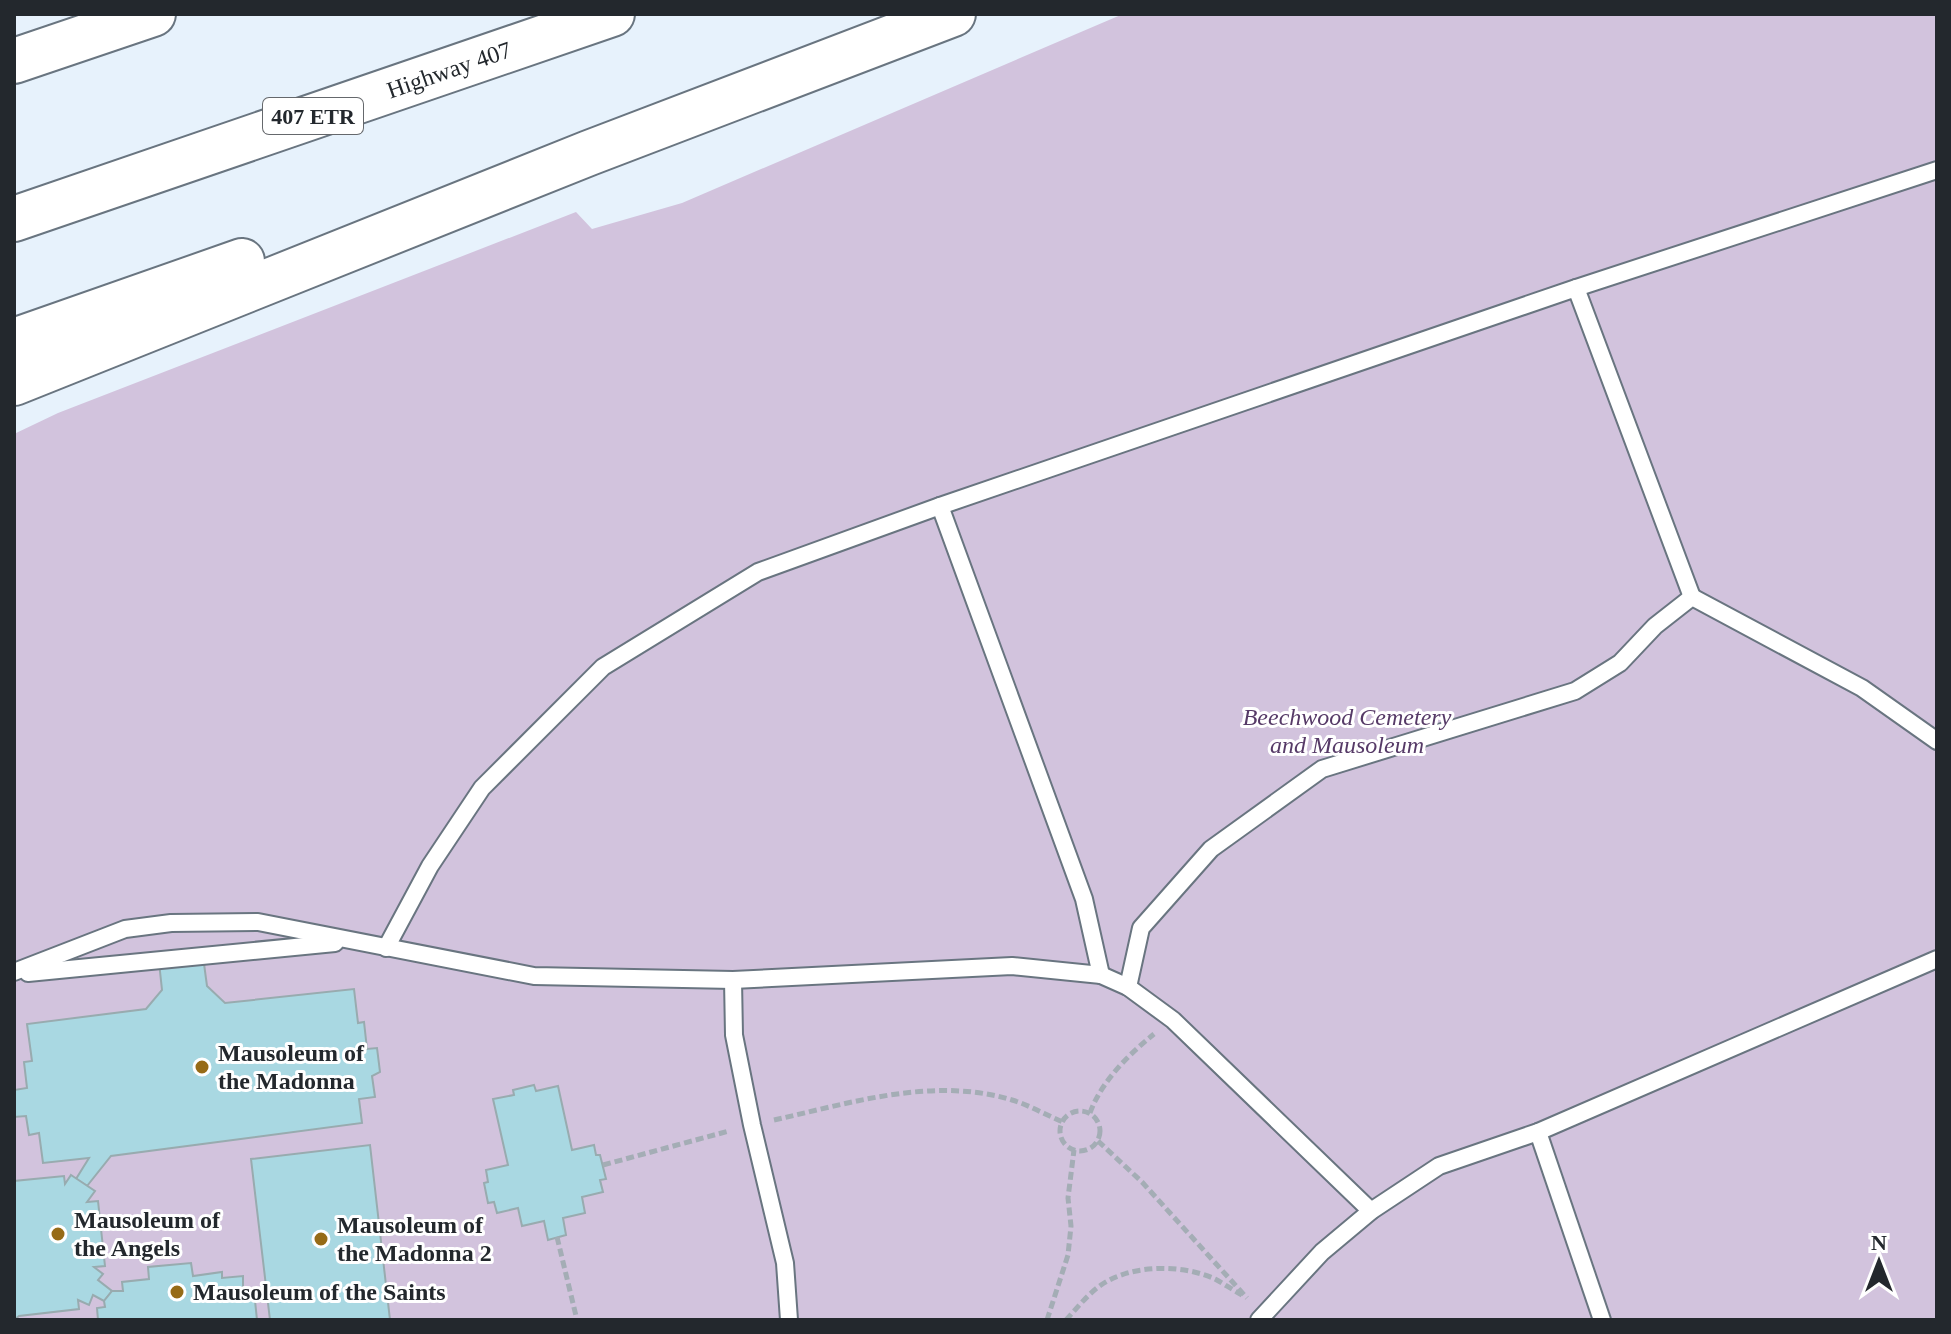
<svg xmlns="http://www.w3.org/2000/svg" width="1951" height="1334" viewBox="0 0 1951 1334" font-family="'Times New Roman',serif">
  <rect width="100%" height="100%" fill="#e7f2fc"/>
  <polygon fill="#d2c3dd" points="1123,14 1937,14 1937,1320 14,1320 14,434 58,413 576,212 592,229 682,203"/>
  <g fill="#a9d8e2" stroke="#98abaf" stroke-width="2">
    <polygon points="202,949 207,986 225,1003 354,989 358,1023 364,1022 367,1049 377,1048 380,1072 372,1076 375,1097 359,1099 362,1123 111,1156 87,1186 76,1179 89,1158 43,1163 39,1133 29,1135 26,1116 14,1117 14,1090 27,1088 24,1062 32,1061 27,1024 146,1009 162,990 158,953"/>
    <polygon points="534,1085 536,1091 558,1086 572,1150 594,1145 596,1155 600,1155 606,1179 600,1180 603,1192 582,1197 585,1213 563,1218 566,1235 548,1240 544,1221 522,1226 518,1208 497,1213 494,1202 488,1203 484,1183 488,1182 486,1170 508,1165 493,1099 514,1095 513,1090"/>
    <polygon points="370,1145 390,1320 270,1320 251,1159"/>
    <polygon points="71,1175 95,1191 87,1202 98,1201 105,1266 94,1267 103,1274 98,1280 112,1291 104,1301 93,1295 89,1305 78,1300 79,1309 19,1316 14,1320 14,1181 64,1176 65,1184"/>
    <polygon points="191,1263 193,1276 222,1272 222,1278 243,1276 243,1293 254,1291 257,1320 98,1320 97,1308 105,1307 104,1301 112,1291 123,1291 122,1282 149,1279 148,1267"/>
  </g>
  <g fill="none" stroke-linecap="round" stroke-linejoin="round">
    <g stroke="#697580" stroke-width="20">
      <g id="lane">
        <polyline points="1576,288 1937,170"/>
        <polyline points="940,506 1084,899 1101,975"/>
        <polyline points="386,948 430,866 482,788 603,667 758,572 940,506 1576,288 1692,597"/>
        <polyline points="14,972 125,929 171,923 258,922 534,976 733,980 1012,966 1101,975 1128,987 1173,1020 1371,1211"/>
        <polyline points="28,973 335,943"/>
        <polyline points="733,980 734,1035 752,1125 785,1263 789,1320"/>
        <polyline points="1128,987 1141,928 1211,849 1322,769 1575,691 1620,663 1655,626 1692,597 1862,688 1937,741"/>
        <polyline points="1538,1132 1602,1320"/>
        <polyline points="1259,1320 1322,1252 1371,1211 1439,1166 1538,1132 1937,959"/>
      </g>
    </g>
    <g stroke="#697580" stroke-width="48">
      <g id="highway">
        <polyline points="14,61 153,14"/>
        <polyline points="14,219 612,14"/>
        <polyline points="14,341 242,261"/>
        <polyline points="14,383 589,153 953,14"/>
      </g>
    </g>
    <g stroke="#a4adb5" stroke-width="5" stroke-dasharray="8 4" stroke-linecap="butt">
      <circle cx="1080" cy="1131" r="20"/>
      <path d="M 1090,1113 C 1101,1082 1128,1055 1154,1034"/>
      <path d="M 774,1120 C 851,1103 933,1076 1012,1100 C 1029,1105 1046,1115 1063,1122"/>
      <polyline points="1098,1141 1142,1182 1247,1298"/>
      <polyline points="603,1165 729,1131"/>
      <polyline points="557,1237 577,1320"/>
      <polyline points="1047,1320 1068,1255 1071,1226 1068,1198 1074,1150"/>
      <path d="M 1066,1320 C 1077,1308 1088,1294 1101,1285 C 1132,1264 1182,1264 1215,1279 C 1224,1284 1233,1290 1242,1295"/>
    </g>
    <use href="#lane" stroke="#fff" stroke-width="16"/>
    <use href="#highway" stroke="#fff" stroke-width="44"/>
  </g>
  <g fill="#966b17" stroke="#fff" stroke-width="3">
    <circle cx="202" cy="1067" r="8"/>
    <circle cx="58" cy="1234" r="8"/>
    <circle cx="321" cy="1239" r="8"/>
    <circle cx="177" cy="1292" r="8"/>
  </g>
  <g text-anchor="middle" stroke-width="6" stroke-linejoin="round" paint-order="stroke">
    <rect fill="#fff" stroke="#65686c" stroke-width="2" x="263" y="98" width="100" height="36" rx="6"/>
    <g font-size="22" font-weight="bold" fill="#23282d">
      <text x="313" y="124">407 ETR</text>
    </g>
    <g font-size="24" fill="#23282d" stroke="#fff">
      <text transform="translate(449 70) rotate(-19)" y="8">Highway 407</text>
    </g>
    <g font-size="24" font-style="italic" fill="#563a67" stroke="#fff">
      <text x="1347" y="725">Beechwood Cemetery<tspan x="1347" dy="28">and Mausoleum</tspan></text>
    </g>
    <g font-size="24" font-weight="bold" fill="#23282d" stroke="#fff" text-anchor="start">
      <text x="218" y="1061">Mausoleum of<tspan x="218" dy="28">the Madonna</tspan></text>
      <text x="74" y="1228">Mausoleum of<tspan x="74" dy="28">the Angels</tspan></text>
      <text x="337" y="1233">Mausoleum of<tspan x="337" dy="28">the Madonna 2</tspan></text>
      <text x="193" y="1300">Mausoleum of the Saints</text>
    </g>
  </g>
  <rect width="1951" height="1334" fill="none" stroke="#23282d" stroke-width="32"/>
  <g transform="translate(1879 1262)" stroke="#ffffff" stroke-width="6" paint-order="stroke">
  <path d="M0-6L14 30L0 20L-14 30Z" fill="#23282d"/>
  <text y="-12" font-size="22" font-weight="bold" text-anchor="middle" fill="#23282d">N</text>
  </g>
</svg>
